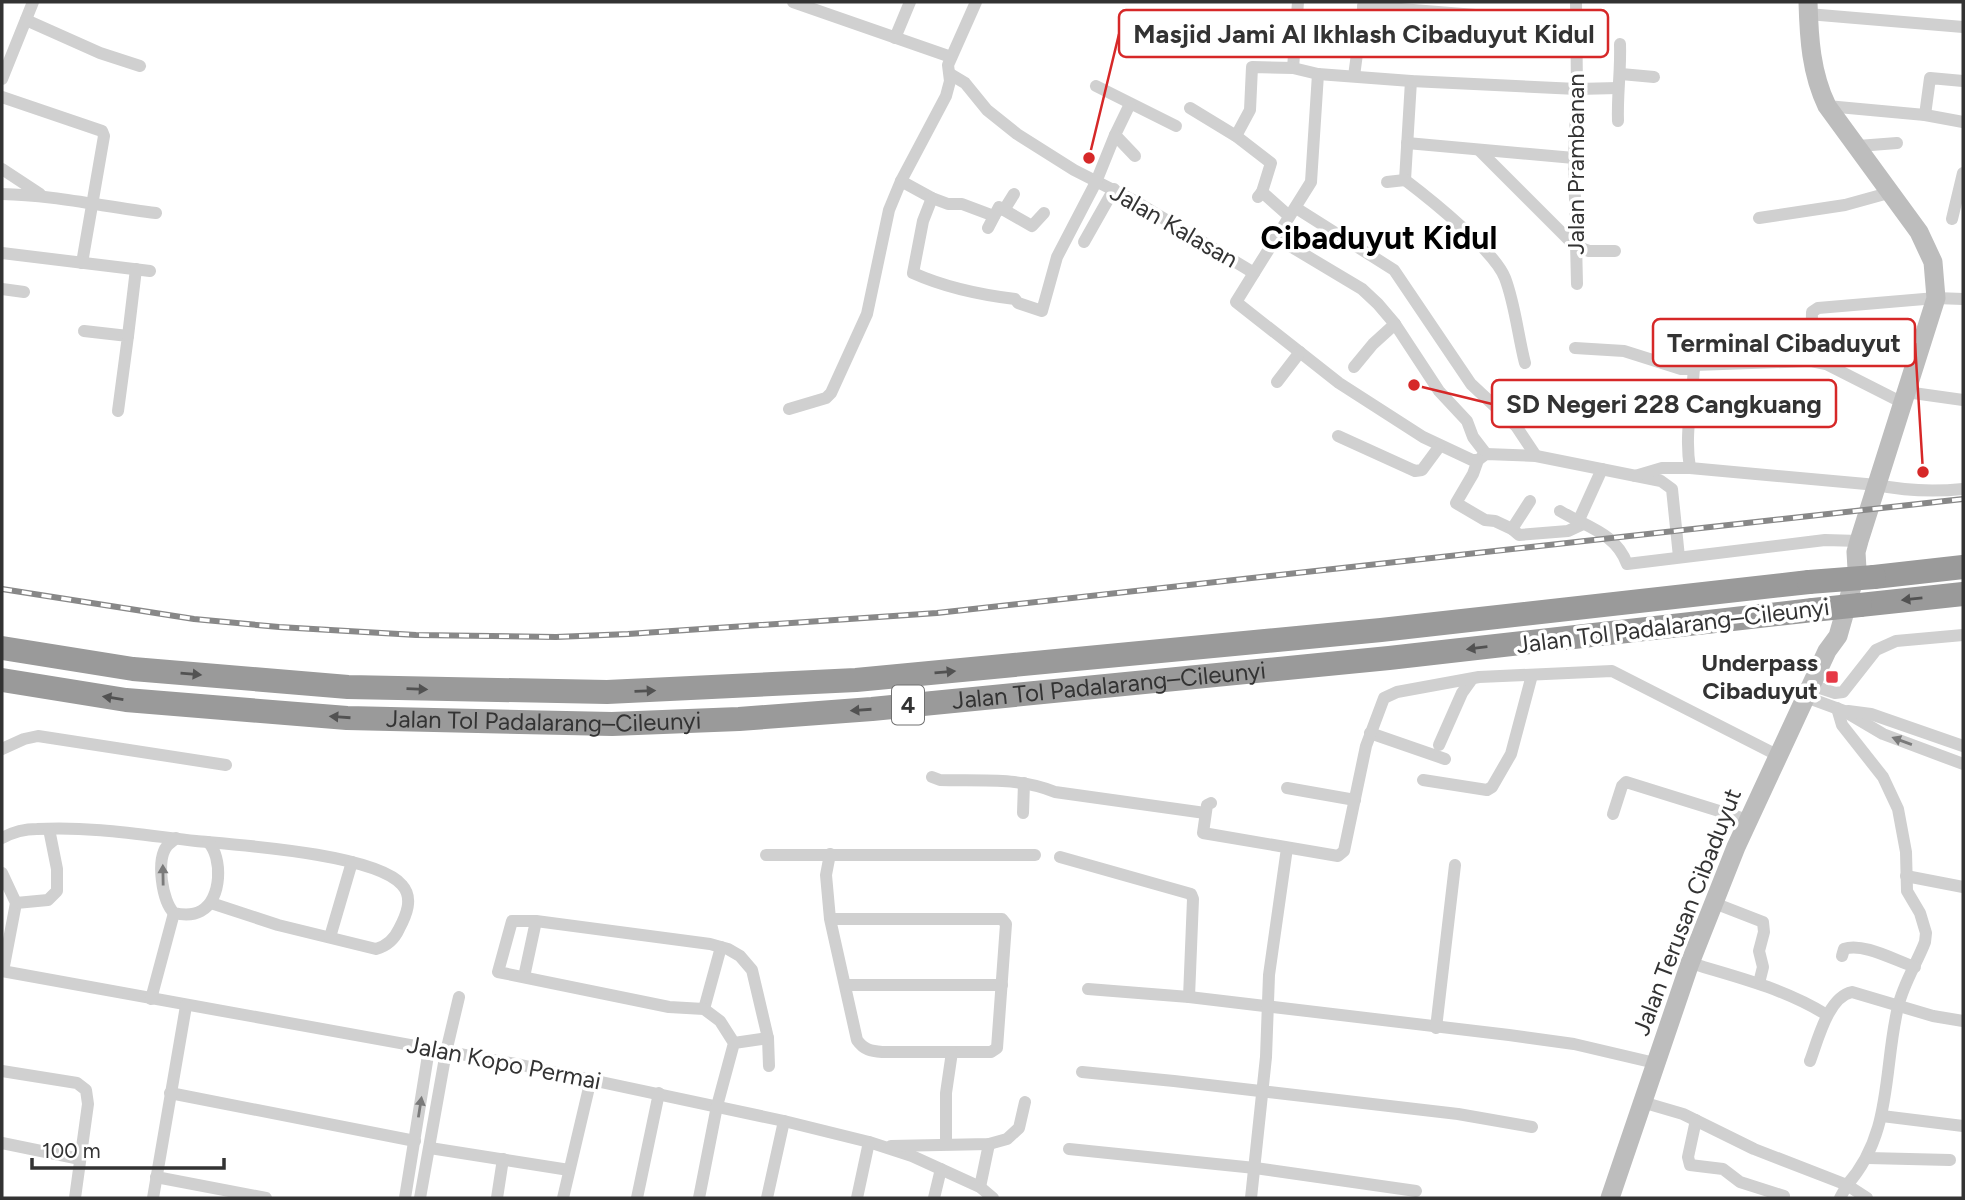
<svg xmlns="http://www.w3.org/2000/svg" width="1965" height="1200" viewBox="0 0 1965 1200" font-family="Figtree,sans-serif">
  <rect width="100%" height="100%" fill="#fff"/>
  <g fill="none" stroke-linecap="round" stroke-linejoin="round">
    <g stroke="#d0d0d0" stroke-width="12">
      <polyline points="793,2 951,57"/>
      <polyline points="1576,2 1577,89 1574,158 1577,284"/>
      <polyline points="1363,6 1576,23"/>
      <polyline points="1808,14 1963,27"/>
      <polyline points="26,20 100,53 140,66"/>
      <polyline points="895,38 910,2"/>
      <polyline points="1293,68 1298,2"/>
      <polyline points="950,74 965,83 987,110 1017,134 1074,170 1133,200 1254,273 1311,182 1318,74"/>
      <polyline points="1621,74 1654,77"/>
      <polyline points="1354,76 1364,2"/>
      <polyline points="2,79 33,2"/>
      <path d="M 1411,81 L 1405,180 C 1430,199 1494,250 1505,278 C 1515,304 1518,336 1525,363"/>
      <polyline points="1096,86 1176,126"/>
      <polyline points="2,97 102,131 104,136 82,263"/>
      <polyline points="1130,104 1115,135 1135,156"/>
      <polyline points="1827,106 1925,115 1963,122"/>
      <polyline points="1190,108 1236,136 1271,163 1262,192"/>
      <polyline points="1925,115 1930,78 1963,81"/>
      <path d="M 1618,121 C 1617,95 1621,70 1620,44"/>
      <polyline points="1236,136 1250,110 1252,67 1293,68 1318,74 1411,81 1577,89 1618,88"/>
      <polyline points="1407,143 1574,158"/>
      <polyline points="1858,146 1897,143"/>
      <polyline points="1480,151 1575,246 1589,251 1615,251"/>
      <polyline points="2,169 40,194"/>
      <polyline points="901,181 932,198 948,204 962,204 994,216"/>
      <polyline points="1387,182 1405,180"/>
      <path d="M 2,194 C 54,195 105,207 156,213"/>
      <polyline points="1258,197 1262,192 1289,216"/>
      <path d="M 932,198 L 923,221 L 913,273 C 944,287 982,295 1015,299 L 1018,303 L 1042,311 L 1057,257 L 1096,182 L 1115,135"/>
      <polyline points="1296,208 1394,270 1471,384 1516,426 1536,456"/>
      <polyline points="1004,210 1032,226 1044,213"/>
      <polyline points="1759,218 1845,205 1892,192"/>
      <polyline points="1952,219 1963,173"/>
      <polyline points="988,228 999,207 1004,210 1014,194"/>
      <polyline points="1275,237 1362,289 1378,304 1395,324 1439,391 1467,421 1473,437 1486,454"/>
      <polyline points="1084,242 1114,189"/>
      <polyline points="2,253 150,271"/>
      <polyline points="1254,273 1236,302 1339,383 1423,437 1472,460 1478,460 1486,454 1536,456 1661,481 1672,489 1679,557"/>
      <polyline points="2,289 24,292"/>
      <polyline points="84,331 128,336 118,411"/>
      <polyline points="128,336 136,269"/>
      <polyline points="1575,348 1624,351 1681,369 1694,369"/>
      <polyline points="1811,361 1812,312 1818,308 1936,298 1963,299"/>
      <polyline points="1354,367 1373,344 1395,324"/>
      <polyline points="1277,382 1300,352"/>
      <polyline points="1906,392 1963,400"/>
      <polyline points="1631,399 1690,408"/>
      <polyline points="789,409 826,398 831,393 867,314 889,210 901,181 946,96 950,81 948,65 976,2"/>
      <polyline points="1338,436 1415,471 1422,470 1439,447"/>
      <polyline points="1478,460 1473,474 1456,503 1485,520 1495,521 1512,529"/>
      <path d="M 1690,468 C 1684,433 1693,400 1694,365 L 1811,361 L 1826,364 L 1903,403"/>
      <path d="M 1635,476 L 1662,468 L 1690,468 L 1877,485 C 1906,491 1933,492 1963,489"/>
      <polyline points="1530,501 1512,529 1519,535 1568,531 1583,524"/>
      <path d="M 1560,511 C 1586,527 1616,533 1627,564 L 1825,540 L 1859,541"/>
      <polyline points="1578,522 1602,469"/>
      <polyline points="1811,685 1835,693 1843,692 1876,650 1896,641 1963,635"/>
      <polyline points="1806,697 1844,711 1883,734 1963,764"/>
      <path d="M 1837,708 L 1842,725 L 1883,777 L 1898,809 L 1906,852 L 1907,891 L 1920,913 L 1926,933 L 1925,942 C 1917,963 1903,984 1898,1007 C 1883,1070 1893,1133 1847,1185 L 1867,1198"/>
      <polyline points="1848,711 1871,714 1963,746"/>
      <polyline points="1370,733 1445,759"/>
      <polyline points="1439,745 1462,693 1472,679"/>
      <polyline points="2,749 24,739 38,736 226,765"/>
      <path d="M 932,777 L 940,780 C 978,781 1020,777 1055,792 L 1205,813"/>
      <polyline points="1423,780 1487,790 1492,787 1511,754 1532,675"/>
      <polyline points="1287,788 1355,800"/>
      <polyline points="1211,803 1207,805 1203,833 1338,856 1344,851 1366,746 1384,698 1397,692 1479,677 1612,671 1777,755"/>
      <polyline points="1023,813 1024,783"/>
      <polyline points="1613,814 1622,786 1626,782 1748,820"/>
      <path d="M 2,838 C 13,832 25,829 37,829 C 91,826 143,835 196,841 C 239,845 376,854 402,885 C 414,898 406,916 399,929 C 394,940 387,946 376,949 L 278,925 L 211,903"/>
      <path d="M 176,838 C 173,841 170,843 167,846 C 156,860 162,901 174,913 C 183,915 192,916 201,911 C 222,900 223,857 208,842"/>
      <path d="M 830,854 L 826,875 L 830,919 L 857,1040 C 864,1050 871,1051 882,1052 L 991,1052 L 997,1048 L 1006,924 L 1002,919 L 830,919"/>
      <polyline points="766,855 1035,855"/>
      <polyline points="1060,857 1191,894 1193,899 1189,997"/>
      <polyline points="2,873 16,903 3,971"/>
      <polyline points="1906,876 1963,887"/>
      <polyline points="16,903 48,900 57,891 57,869 49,829"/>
      <polyline points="1714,903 1763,922 1764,932 1759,951 1763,967 1759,983"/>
      <polyline points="330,937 352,862"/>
      <path d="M 1842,956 L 1844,949 C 1863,942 1896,961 1915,967"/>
      <path d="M 1690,963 C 1738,977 1785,989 1827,1015"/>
      <polyline points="2,971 521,1065 784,1121 869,1142 912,1156 980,1187 993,1198"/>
      <polyline points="524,977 536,921"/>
      <polyline points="847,985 1002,985"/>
      <polyline points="1088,989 1189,997 1509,1035 1574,1044 1655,1063"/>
      <polyline points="151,999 174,913"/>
      <polyline points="704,1009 721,947"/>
      <polyline points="1436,1028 1455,865"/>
      <polyline points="768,1038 769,1066"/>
      <path d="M 1810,1061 C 1818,1040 1828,997 1852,992 L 1933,1016 L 1963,1021"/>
      <polyline points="2,1071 77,1083 86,1090 88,1104 75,1198"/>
      <polyline points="1082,1072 1174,1081 1458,1114 1532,1127"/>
      <polyline points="170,1093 415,1141"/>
      <polyline points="1642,1102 1683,1114 1754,1149 1847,1185 1840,1198"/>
      <polyline points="1882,1116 1963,1126"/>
      <polyline points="1696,1120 1688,1157 1690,1165 1723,1169 1740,1182 1784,1196"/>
      <polyline points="2,1143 80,1159"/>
      <polyline points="946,1144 946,1093 952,1052"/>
      <polyline points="891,1146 989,1144 1007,1139 1019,1128 1025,1102"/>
      <polyline points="430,1148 569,1170"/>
      <polyline points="1069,1149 1255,1168 1416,1191"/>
      <polyline points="1868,1158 1950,1160"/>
      <polyline points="156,1177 266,1198"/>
      <polyline points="980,1187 989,1144"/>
      <polyline points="153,1198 186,1006"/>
      <polyline points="405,1198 429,1049"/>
      <polyline points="420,1198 446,1052 459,997"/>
      <polyline points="497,1198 503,1159"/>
      <polyline points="563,1198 591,1079"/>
      <polyline points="637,1198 659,1093"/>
      <polyline points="699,1198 717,1106 734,1043 720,1021 704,1009 669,1007 498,972 512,921 536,921 710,944 728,949 740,956 752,970 768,1038 734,1043"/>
      <polyline points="767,1198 784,1121"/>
      <polyline points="857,1198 869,1142"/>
      <polyline points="934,1198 941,1169"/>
      <polyline points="1251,1198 1266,1057 1269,975 1287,848"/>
    </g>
    <path stroke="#bdbdbd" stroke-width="19" d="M 1610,1198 L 1690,963 L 1736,847 L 1827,651 L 1838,636 L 1857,569 L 1856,552 L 1859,541 L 1936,298 L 1933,262 L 1919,232 L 1827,106 C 1811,73 1809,38 1808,2"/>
    <g stroke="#9a9a9a" stroke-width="24">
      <polyline points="1874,577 1963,567"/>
      <polyline points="1860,605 1963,594"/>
      <polyline points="2,648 133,669 348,687 607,692 856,680 1381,630 1809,582"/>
      <path id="s1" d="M 2,680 L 126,700 L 347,718 L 612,724 L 739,719 L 872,709 L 1389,658 L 1813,610"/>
    </g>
    <g stroke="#888" stroke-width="6">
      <polyline id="rail" points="2,589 194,619 279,627 416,635 556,637 628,634 937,613 1963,499"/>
    </g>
    <use href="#rail" stroke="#fff" stroke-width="3.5" stroke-dasharray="10" stroke-linecap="butt"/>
    <g stroke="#9a9a9a" stroke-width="24">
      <polyline points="1809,582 1874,577"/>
      <polyline points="1813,610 1860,605"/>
    </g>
  </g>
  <defs><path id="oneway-solid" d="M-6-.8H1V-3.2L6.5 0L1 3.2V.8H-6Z" transform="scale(1.75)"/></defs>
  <g fill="#525252">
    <use href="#oneway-solid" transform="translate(1912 599) rotate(174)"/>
    <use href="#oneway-solid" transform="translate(1477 648) rotate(173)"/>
    <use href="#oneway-solid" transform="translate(945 672) rotate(-5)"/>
    <use href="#oneway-solid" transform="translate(191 674) rotate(5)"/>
    <use href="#oneway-solid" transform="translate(417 689) rotate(2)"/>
    <use href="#oneway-solid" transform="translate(645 691) rotate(-2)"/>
    <use href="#oneway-solid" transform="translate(113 698) rotate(-171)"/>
    <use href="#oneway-solid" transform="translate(861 710) rotate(176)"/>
    <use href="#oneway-solid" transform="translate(340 717) rotate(-176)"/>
  </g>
  <g fill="#7a7a7a">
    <use href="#oneway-solid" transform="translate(1902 741) rotate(-160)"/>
    <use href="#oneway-solid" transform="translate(163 875) rotate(-91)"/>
    <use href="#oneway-solid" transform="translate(420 1107) rotate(-81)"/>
  </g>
  <rect fill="#e63946" stroke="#fff" stroke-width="2.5" x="1825" y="670" width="14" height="14" rx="3.5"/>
  <g text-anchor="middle" stroke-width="7" stroke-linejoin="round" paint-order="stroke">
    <rect fill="#fff" stroke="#707070" stroke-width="2" x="892" y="685.5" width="32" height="39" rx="5"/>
    <g font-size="23" font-weight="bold" fill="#333">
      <text x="908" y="713">4</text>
    </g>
    <g font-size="24" fill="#333" stroke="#fff">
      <text transform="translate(1576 164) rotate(-90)" y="8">Jalan Prambanan</text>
      <text transform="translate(1174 226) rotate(30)" y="8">Jalan Kalasan</text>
      <text transform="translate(1673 626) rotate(-7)" y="8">Jalan Tol Padalarang–Cileunyi</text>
      <text dy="8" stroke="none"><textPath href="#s1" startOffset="1111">Jalan Tol Padalarang–Cileunyi</textPath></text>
      <text dy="8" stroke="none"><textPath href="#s1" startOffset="544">Jalan Tol Padalarang–Cileunyi</textPath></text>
      <text transform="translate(1687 912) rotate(-69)" y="8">Jalan Terusan Cibaduyut</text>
      <text transform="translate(504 1063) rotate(11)" y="8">Jalan Kopo Permai</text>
    </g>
    <g font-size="24" font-weight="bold" fill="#333" stroke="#fff" text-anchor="end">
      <text x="1818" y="671">Underpass<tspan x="1818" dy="28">Cibaduyut</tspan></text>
    </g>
    <g font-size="32" font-weight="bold" fill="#000" stroke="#fff">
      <text x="1379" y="249">Cibaduyut Kidul</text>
    </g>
  </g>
  <path fill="none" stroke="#d62828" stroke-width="2.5" d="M1089 158L1119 34M1923 472L1915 343M1414 385L1492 404"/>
  <g fill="#d62828" stroke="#fff" stroke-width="2.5">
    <circle cx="1089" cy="158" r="7"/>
    <circle cx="1923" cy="472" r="7"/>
    <circle cx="1414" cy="385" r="7"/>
  </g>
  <g fill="#fff" stroke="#d62828" stroke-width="2.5">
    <rect x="1119" y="10" width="489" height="47" rx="7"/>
    <rect x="1653" y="319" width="262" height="47" rx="7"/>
    <rect x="1492" y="380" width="344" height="47" rx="7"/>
  </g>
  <g font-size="26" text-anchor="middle" font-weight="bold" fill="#333">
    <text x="1364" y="43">Masjid Jami Al Ikhlash Cibaduyut Kidul</text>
    <text x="1784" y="352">Terminal Cibaduyut</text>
    <text x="1664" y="413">SD Negeri 228 Cangkuang</text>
  </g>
  <rect width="1965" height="1200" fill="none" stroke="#333333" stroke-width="7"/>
  <path d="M32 1158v10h192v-10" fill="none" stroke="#333333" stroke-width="3.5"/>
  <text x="42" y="1158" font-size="21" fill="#333333" stroke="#ffffff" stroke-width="5" paint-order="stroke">100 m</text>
</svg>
